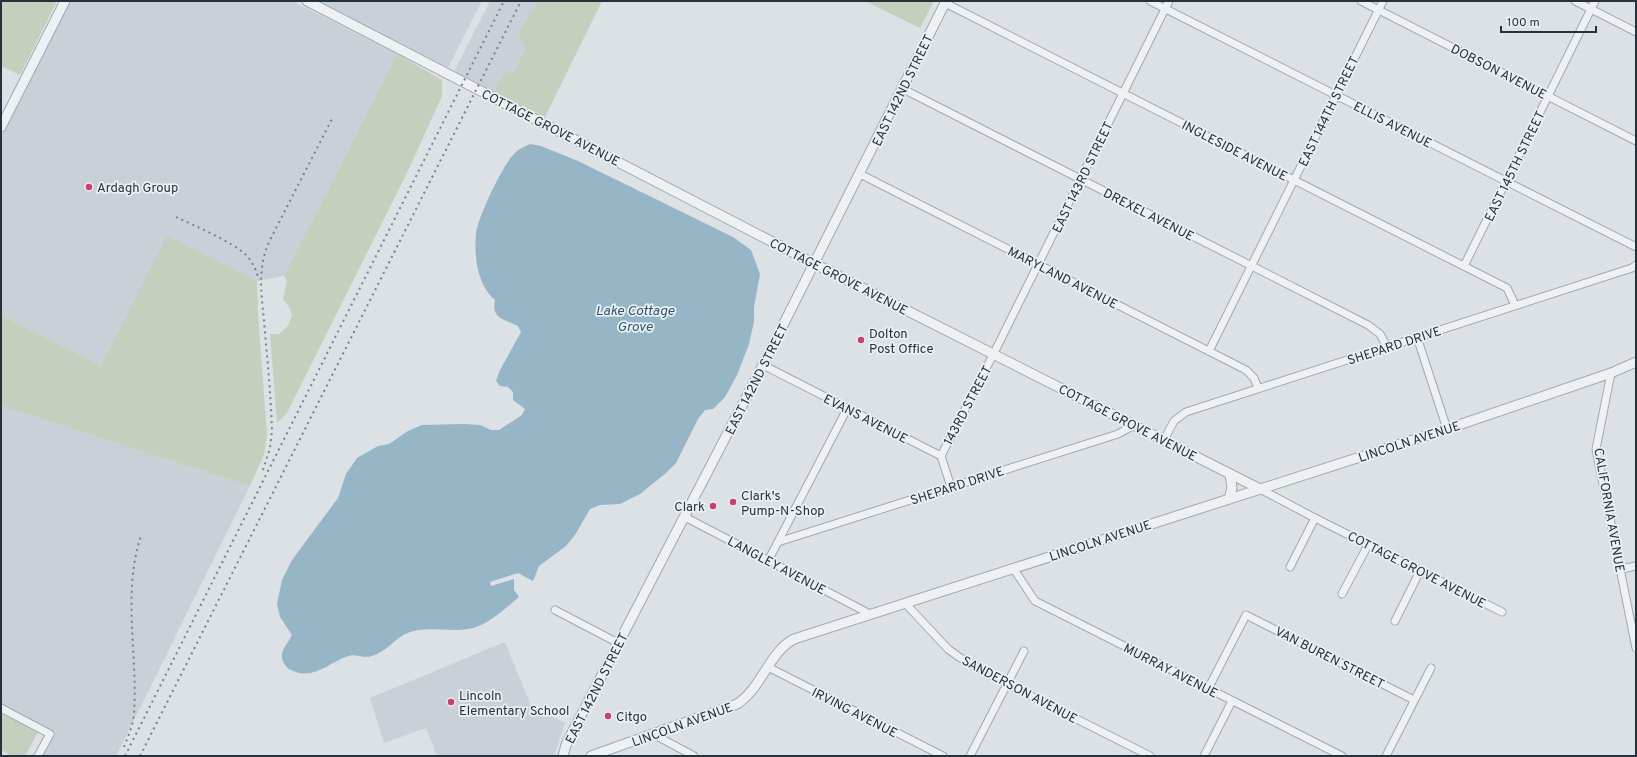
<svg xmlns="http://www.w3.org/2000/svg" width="1637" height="757" viewBox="0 0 1637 757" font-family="Overpass,sans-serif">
  <rect width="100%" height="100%" fill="#dbe1e5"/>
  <g fill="#c9d0d7">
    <polygon points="69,1 292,1 397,54 284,276 257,281 167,235 101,366 1,315 1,136"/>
    <polygon points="316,1 482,1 448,68"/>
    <polygon points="490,1 537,1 518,34 525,49 512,74 505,71 494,92 454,72"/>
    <polygon points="1,406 250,486 116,756 41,756 50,738 1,713"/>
    <polygon points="505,642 531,706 565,723 554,756 437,756 426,728 384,743 370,698"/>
  </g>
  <g fill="#c4cfbd">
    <polygon points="1,1 57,1 20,75 1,66"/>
    <polygon points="537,1 602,1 545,117 494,92 505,71 512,74 525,49 518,34"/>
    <polygon points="865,1 934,1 920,28"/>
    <polygon points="397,54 442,80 442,96 407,173 287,413 277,423 270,334 279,334 288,326 292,315 289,307 283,299 287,281 284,276"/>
    <polygon points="167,235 257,281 258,313 267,435 264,454 250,486 1,406 1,315 101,366"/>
    <polygon points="1,713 38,732 25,756 12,756 1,750"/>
  </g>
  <path fill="#96b5c6" d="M 530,144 L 541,146 L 578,161 L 733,237 L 751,250 L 760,274 L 754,307 L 754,322 L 749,344 L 737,375 L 725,397 L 713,409 L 705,410 L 698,419 L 676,463 L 666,473 L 640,494 L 620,504 L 600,505 L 590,509 L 575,535 L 566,546 L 539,566 L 533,581 L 518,573 L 490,582 L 491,586 L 514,579 L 514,590 L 519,597 C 504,609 488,626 468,629 C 450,632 427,626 410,632 C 395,637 387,652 372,656 C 363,659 356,653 348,656 C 328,663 312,682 289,669 C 285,666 281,659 282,654 C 283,647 289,642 292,635 L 280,617 L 277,604 L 282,580 L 292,560 L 338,498 L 346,474 L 357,458 L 378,446 L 389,444 L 408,431 L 422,425 L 464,424 L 480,425 L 491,430 L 499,430 L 522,415 L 525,409 L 513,400 L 513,392 L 508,387 L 500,386 L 496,381 L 500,370 L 521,332 L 518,326 C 504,319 491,319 495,300 C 477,285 474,256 476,234 C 477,219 503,164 514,154 C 518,149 524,147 530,144 Z"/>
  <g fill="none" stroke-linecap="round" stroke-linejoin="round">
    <g stroke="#a1a9af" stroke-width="9">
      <g id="minor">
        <polyline points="1150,1 1636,247"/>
        <polyline points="1361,1 1636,141"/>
        <polyline points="1575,1 1636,32"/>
        <polyline points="945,3 1507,288 1515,305"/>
        <polyline points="903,89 1368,325 1380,334 1387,347"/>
        <polyline points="860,174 1246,370 1254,378 1258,388"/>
        <polyline points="1464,266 1595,1"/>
        <polyline points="1417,337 1447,429"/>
        <polyline points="1209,351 1383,1"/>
        <polyline points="763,365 941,456 951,487"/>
        <polyline points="1611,373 1596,449 1636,648"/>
        <polyline points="1164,440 1174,421 1186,412 1632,268 1636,265"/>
        <polyline points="941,456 994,353 1169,1"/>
        <polyline points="1260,489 1315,518 1502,612"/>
        <polyline points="685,517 870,614"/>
        <polyline points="778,542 1118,434 1134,425"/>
        <polyline points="768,561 847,409"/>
        <polyline points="1290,567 1315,518"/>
        <polyline points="1013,568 1035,601 1342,756"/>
        <polyline points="1621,569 1636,566"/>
        <polyline points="1342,594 1368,545"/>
        <polyline points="905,603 948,649 959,657 1007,684 1150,756"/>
        <polyline points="555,610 618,643"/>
        <polyline points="1395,621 1420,571"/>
        <polyline points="768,667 943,756"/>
        <polyline points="1208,689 1246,615 1414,700"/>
        <polyline points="1,708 50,734 38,756"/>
        <polyline points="653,734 694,756"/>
        <polyline points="970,756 1024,651"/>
        <polyline points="1204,756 1232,701"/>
        <polyline points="1386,756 1431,668"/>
      </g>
    </g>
    <g stroke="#a1a9af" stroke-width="11">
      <g id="tertiary">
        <polyline points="307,1 815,264 1260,489"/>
        <polyline points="1,127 65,1"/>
        <polyline points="1229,499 1232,488 1230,474"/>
        <polyline points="563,756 566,745 573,731 763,365 946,1"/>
        <path d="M 591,756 L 737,704 C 762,688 769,652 794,639 L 1447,429 L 1611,373 L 1636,362"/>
      </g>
    </g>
    <use href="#minor" stroke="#eef1f4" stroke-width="7"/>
    <use href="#tertiary" stroke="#eef1f4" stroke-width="9"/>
    <g stroke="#75838f" stroke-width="2" stroke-dasharray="2 4" stroke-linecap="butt">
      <path d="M 176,217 C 195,226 231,241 246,255 C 253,262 256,270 259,280"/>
      <path d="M 263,470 L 270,448 L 272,431 C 271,398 268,366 265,333 C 263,300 255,272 270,240 L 333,117"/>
      <path d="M 124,747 L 132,726 L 134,714 C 138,654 122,593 141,536"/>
      <polyline points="125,756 504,1"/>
      <polyline points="140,756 521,1"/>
    </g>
  </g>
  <g fill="#ca406b" stroke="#eaf0f3" stroke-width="1.5">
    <circle cx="89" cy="187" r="4"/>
    <circle cx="861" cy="340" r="4"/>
    <circle cx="733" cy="502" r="4"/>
    <circle cx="713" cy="506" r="4"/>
    <circle cx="451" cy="702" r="4"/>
    <circle cx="608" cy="716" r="4"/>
  </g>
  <g text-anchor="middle" stroke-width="3.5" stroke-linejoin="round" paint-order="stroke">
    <g font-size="13" fill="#26313b" stroke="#eaf0f3">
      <text transform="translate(1499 71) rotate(27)" y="5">DOBSON AVENUE</text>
      <text transform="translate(902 90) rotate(-64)" y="5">EAST 142ND STREET</text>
      <text transform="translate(1328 111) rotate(-64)" y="5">EAST 144TH STREET</text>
      <text transform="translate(1393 124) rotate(27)" y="5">ELLIS AVENUE</text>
      <text transform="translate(551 127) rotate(27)" y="5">COTTAGE GROVE AVENUE</text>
      <text transform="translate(1235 150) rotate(27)" y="5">INGLESIDE AVENUE</text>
      <text transform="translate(1514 166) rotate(-64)" y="5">EAST 145TH STREET</text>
      <text transform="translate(1082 177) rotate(-64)" y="5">EAST 143RD STREET</text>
      <text transform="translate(1149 214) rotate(27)" y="5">DREXEL AVENUE</text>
      <text transform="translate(839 276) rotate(27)" y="5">COTTAGE GROVE AVENUE</text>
      <text transform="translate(1063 277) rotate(27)" y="5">MARYLAND AVENUE</text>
      <text transform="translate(1394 345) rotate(-18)" y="5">SHEPARD DRIVE</text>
      <text transform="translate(756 379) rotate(-63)" y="5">EAST 142ND STREET</text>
      <text transform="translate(967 405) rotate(-62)" y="5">143RD STREET</text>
      <text transform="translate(866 418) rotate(27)" y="5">EVANS AVENUE</text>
      <text transform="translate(1128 422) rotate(27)" y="5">COTTAGE GROVE AVENUE</text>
      <text transform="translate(1409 441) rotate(-18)" y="5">LINCOLN AVENUE</text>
      <text transform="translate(957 485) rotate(-18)" y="5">SHEPARD DRIVE</text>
      <text transform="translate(1610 510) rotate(80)" y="5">CALIFORNIA AVENUE</text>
      <text transform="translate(1100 540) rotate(-18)" y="5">LINCOLN AVENUE</text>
      <text transform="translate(777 565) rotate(28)" y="5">LANGLEY AVENUE</text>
      <text transform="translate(1417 569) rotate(27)" y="5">COTTAGE GROVE AVENUE</text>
      <text transform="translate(1330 657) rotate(27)" y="5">VAN BUREN STREET</text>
      <text transform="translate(1171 670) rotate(27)" y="5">MURRAY AVENUE</text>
      <text transform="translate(596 688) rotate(-63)" y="5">EAST 142ND STREET</text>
      <text transform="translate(1020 689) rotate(28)" y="5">SANDERSON AVENUE</text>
      <text transform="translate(855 712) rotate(27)" y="5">IRVING AVENUE</text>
      <text transform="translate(682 724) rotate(-20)" y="5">LINCOLN AVENUE</text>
    </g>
    <g font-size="13" fill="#26313b" stroke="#eaf0f3" text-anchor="start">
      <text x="97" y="192">Ardagh Group</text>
      <text x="869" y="338">Dolton<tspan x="869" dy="15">Post Office</tspan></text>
      <text x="741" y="500">Clark's<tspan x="741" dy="15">Pump-N-Shop</tspan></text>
      <text x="705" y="511" text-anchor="end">Clark</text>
      <text x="459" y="700">Lincoln<tspan x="459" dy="15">Elementary School</tspan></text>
      <text x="616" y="721">Citgo</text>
    </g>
    <g font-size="14" font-style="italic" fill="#31566e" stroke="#eaf0f3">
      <text x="635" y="315">Lake Cottage<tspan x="635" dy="16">Grove</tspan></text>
    </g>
  </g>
  <rect width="1637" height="757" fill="none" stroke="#26313b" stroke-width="4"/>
  <path d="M1501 26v6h95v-6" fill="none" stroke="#26313b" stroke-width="2"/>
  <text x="1507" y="26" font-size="12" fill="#26313b" stroke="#eaf0f3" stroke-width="3" paint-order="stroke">100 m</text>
</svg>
